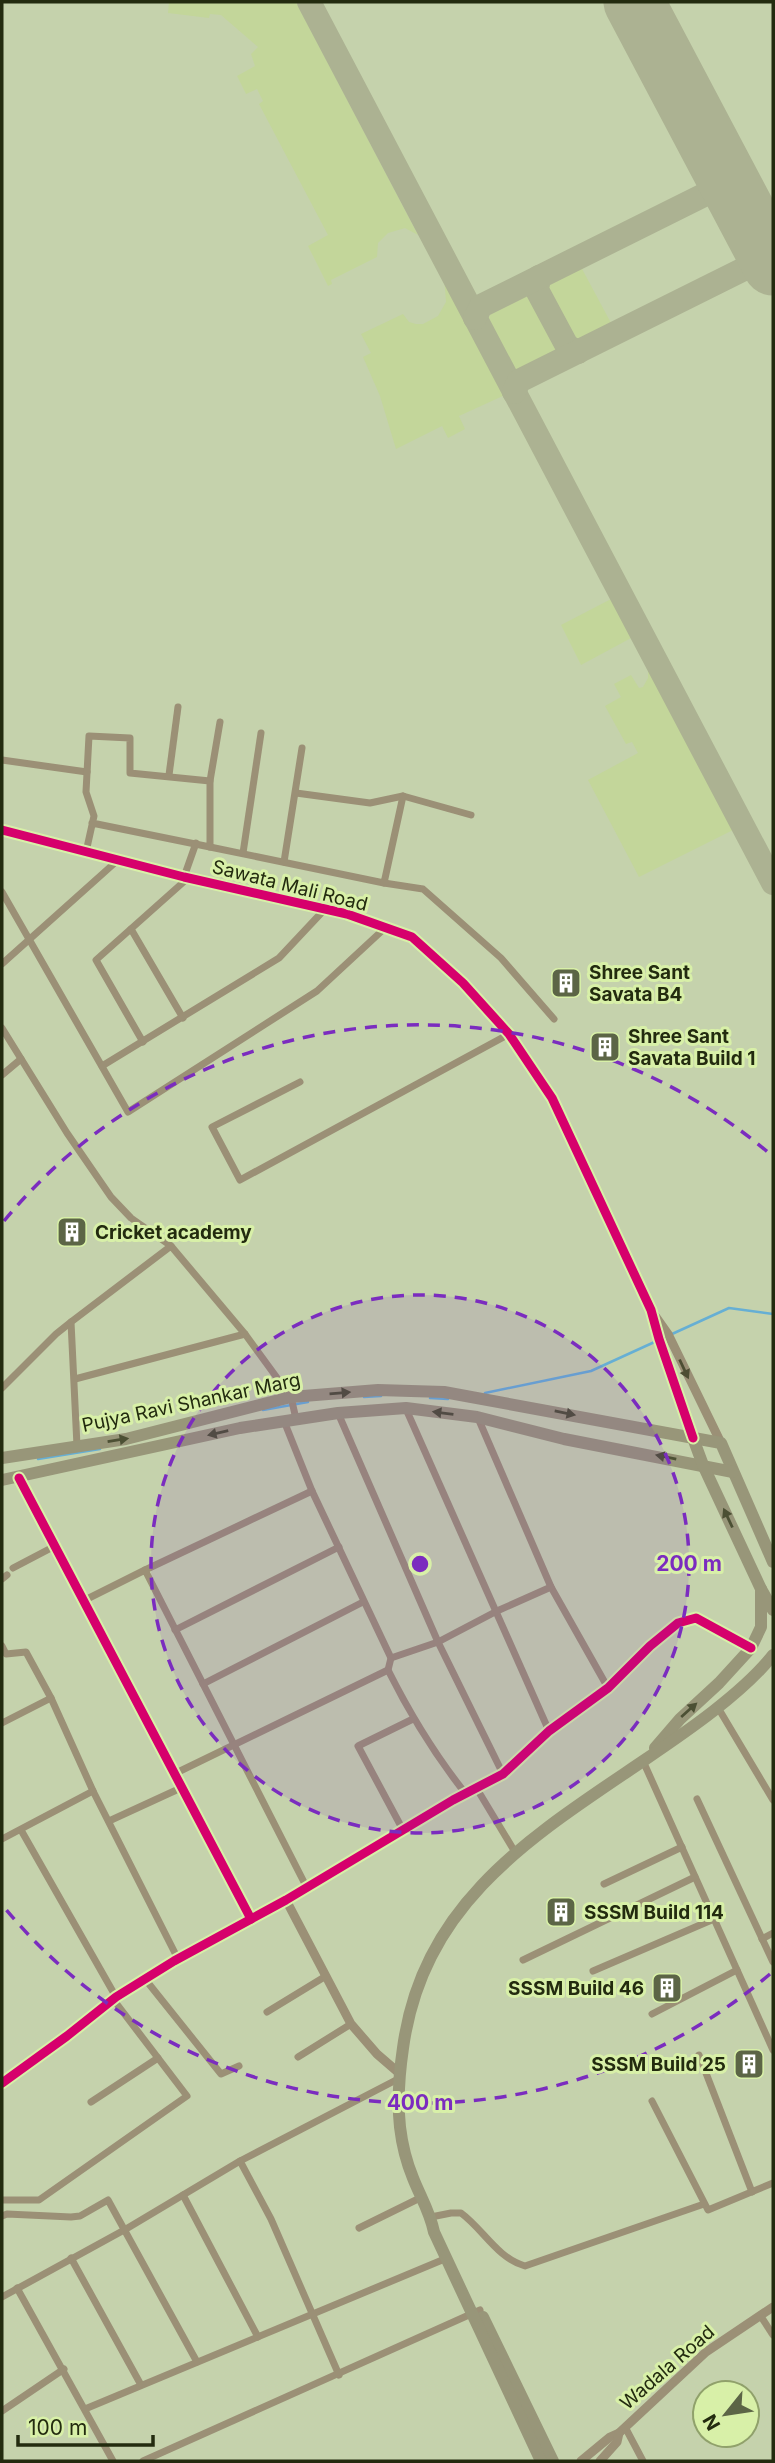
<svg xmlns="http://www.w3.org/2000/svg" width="775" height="2463" viewBox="0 0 775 2463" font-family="Inter,sans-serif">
  <rect width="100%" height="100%" fill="#c5d2ac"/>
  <g fill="#c3d69a">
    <polygon points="169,2 296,2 418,235 405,228 388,233 378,243 377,257 331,280 332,284 328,286 308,246 328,235 259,104 263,101 257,89 246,94 237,76 255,66 251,54 258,47 221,15 210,14 209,18 168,13"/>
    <polygon points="581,267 611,323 516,373 488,319 491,313"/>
    <polygon points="444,276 505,395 459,416 465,429 448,438 442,426 396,449 380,396 363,357 371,353 361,334 403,314 409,322 416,324 423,324 438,316 446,302"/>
    <polygon points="613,598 633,637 581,665 561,625"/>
    <polygon points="648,665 735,829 639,877 588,780 638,753 632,742 626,744 605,706 621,697 614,684 631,675 639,688 643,687 648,678"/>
  </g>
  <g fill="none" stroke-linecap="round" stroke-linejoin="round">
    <g stroke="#66afd4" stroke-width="2.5">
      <polyline points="485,1393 591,1371 729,1308 773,1314"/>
      <polyline points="364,1397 381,1396"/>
      <polyline points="430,1398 448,1399"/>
      <polyline points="263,1410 308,1402"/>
      <polyline points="38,1459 100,1449"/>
    </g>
    <g stroke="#acb292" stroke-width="24">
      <polyline points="309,2 773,883"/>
      <polyline points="539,277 537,290 567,346 578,352"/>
      <polyline points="475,318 481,306 716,189 725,173"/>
      <polyline points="514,392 519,381 758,262 773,266"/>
    </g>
    <polyline stroke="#acb292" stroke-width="61" points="634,2 773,265"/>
    <g stroke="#9b9076" stroke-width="7">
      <polyline points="2,760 87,772"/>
      <polyline points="169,775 178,707"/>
      <polyline points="210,781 220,722"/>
      <polyline points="296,793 370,803 403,796 471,815"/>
      <polyline points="210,847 384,883 403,796"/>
      <polyline points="86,852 94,816 86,792 89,736 130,738 130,773 210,781 210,847 92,823"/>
      <polyline points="243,853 261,733"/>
      <polyline points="284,862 302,748"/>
      <polyline points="184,877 196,843"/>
      <polyline points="384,883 423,889 501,958 554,1019"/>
      <polyline points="2,892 128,1112 317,991 385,928"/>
      <polyline points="131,929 183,1018"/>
      <polyline points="2,964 118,860"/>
      <polyline points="2,1028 67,1133 111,1197 131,1218 171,1246"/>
      <polyline points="143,1042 96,960 188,878"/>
      <polyline points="102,1066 279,958 325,909"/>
      <polyline points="2,1075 21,1059"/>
      <polyline points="300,1082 212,1127 240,1180 509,1034"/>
      <polyline points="75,1379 245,1334"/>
      <polyline points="2,1388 56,1334 71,1322"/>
      <polyline points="406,1409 549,1731"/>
      <polyline points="338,1413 438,1642 503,1774"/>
      <polyline points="478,1418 551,1587 608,1688"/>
      <polyline points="284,1421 312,1491 391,1658 388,1670"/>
      <polyline points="77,1446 71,1322 171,1246 245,1334 291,1397 296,1419"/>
      <polyline points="19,1478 251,1919"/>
      <polyline points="13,1568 55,1546"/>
      <polyline points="145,1570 312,1491"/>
      <polyline points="2,1579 7,1575"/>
      <polyline points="83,1601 145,1570 307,1888"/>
      <polyline points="175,1630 339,1547"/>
      <polyline points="2,1646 6,1654 26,1652 51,1698"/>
      <polyline points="391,1658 438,1642 497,1611 551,1587"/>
      <polyline points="203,1684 363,1602"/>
      <polyline points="717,1706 773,1800"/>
      <polyline points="2,1723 51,1698 93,1791"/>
      <polyline points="643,1761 773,2050"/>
      <path d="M 176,1773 L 388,1670 C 411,1716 434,1754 466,1794"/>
      <polyline points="477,1789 515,1852"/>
      <polyline points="697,1799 773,1962"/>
      <polyline points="109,1821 183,1787"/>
      <polyline points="21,1830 116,1997"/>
      <polyline points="403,1830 358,1746 413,1719"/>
      <polyline points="2,1839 93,1791 178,1959"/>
      <polyline points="604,1884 682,1847"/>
      <polyline points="762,1939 773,1933"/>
      <polyline points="523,1960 695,1877"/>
      <polyline points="593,1971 714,1919"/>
      <polyline points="145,1979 221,2074 239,2066"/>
      <polyline points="267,2012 326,1976"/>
      <polyline points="652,2014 737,1970"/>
      <polyline points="699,2055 752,2192"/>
      <polyline points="298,2057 351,2024"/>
      <polyline points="652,2101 708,2210 773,2183"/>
      <polyline points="91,2102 158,2058"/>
      <polyline points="240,2161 271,2219 339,2375"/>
      <polyline points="183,2195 258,2337"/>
      <polyline points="2,2200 39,2200 187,2096 113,1999"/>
      <polyline points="2,2216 7,2214 71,2217 80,2216 108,2200 197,2362"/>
      <path d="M 431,2217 L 451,2213 L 461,2213 C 483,2229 497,2258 525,2266 L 704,2204"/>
      <polyline points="359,2228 422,2197"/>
      <polyline points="71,2258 141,2385"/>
      <polyline points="17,2288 113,2461"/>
      <polyline points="2,2297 126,2229 240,2161 398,2079"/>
      <polyline points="760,2315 773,2335"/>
      <polyline points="85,2409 447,2258"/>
      <polyline points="2,2411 64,2369"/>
      <polyline points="625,2427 643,2461"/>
      <polyline points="143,2461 480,2310"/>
    </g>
    <g stroke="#9b9076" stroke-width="9">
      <polyline points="2,830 184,877 347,914 412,937 463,983 509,1034 552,1098 651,1310 659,1339 693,1438"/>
      <polyline points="656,1317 668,1334 721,1443"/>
      <polyline points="286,1900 351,2024 377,2054 399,2073"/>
      <polyline points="2,2083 67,2036 116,1997 174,1961 286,1900 453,1800 503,1774 549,1731 608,1688 650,1646 678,1623 696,1618 751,1648"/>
      <polyline points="581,2461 610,2437 619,2433 706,2352 773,2307"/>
      <polyline points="600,2461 617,2442 619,2433"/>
    </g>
    <g stroke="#989679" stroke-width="12">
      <polyline points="2,1458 126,1439 291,1397 378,1390 444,1392 721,1443 773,1562"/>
      <polyline points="2,1480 240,1428 338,1413 406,1408 477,1417 564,1439 733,1472"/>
      <polyline points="761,1589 773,1610"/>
      <polyline points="655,1748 680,1719 719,1683 751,1648 761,1627 761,1589 703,1465 693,1438"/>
      <polyline points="483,2317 553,2461"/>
      <path d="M 541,2461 L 434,2232 C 430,2212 420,2196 413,2178 C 406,2161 402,2144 400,2127 C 397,2099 399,2075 403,2048 C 423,1901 534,1835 646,1759 C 686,1732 743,1693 773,1655"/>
    </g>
    <g stroke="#d8f0a8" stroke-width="13">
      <g id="cycleway">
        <polyline points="2,830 184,877 347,914 412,937 463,983 509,1034 552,1098 651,1310 659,1339 693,1438"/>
        <polyline points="19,1478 251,1919"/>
        <polyline points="2,2083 67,2036 116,1997 174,1961 286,1900 453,1800 503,1774 549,1731 608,1688 650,1646 678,1623 696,1618 751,1648"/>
      </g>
    </g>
    <use href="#cycleway" stroke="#d6006c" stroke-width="9"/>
  </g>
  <defs><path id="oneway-solid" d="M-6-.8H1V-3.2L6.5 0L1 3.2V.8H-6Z" transform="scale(1.75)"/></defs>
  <use fill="#4d4e33" href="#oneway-solid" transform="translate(684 1369) rotate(65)"/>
  <g fill="#4c5034">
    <use href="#oneway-solid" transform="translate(340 1393) rotate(-5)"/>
    <use href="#oneway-solid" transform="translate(443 1413) rotate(-173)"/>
    <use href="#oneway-solid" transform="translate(565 1413) rotate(11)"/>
    <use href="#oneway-solid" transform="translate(218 1433) rotate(167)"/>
    <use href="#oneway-solid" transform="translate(118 1440) rotate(-9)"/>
    <use href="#oneway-solid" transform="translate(666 1457) rotate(-168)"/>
    <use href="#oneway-solid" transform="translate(728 1518) rotate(-115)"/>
    <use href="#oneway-solid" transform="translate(689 1710) rotate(-42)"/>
  </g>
  <circle cx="420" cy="1564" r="269" fill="#7b2cbf" fill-opacity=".12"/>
  <g fill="none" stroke="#7b2cbf" stroke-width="3.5" stroke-dasharray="12 9">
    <circle cx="420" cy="1564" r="269"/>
    <path d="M770 1974A539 539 0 0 1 4 1907M4 1221A539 539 0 0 1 770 1154"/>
  </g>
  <defs>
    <g id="building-square" transform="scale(1.575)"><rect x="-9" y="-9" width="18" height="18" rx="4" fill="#5c6546" stroke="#d8f0a8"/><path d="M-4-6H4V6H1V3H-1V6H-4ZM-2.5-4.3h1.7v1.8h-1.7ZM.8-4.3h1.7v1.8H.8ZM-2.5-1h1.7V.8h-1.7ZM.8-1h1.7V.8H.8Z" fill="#fff"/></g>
  </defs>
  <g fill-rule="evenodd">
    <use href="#building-square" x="566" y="983"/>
    <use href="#building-square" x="605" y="1047"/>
    <use href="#building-square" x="72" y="1232"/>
    <use href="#building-square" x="561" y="1912"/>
    <use href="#building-square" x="667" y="1988"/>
    <use href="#building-square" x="749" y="2064"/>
  </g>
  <g text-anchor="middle" stroke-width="6" stroke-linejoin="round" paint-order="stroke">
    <g font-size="19" fill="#232b0f" stroke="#d8f0a8">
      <text transform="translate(290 885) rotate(14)" y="7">Sawata Mali Road</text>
      <text transform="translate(191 1402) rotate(-12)" y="7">Pujya Ravi Shankar Marg</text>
      <text transform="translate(667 2367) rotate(-41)" y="7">Wadala Road</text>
    </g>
    <g font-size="19" font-weight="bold" fill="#232b0f" stroke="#d8f0a8" text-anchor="start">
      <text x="589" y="979">Shree Sant<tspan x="589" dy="22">Savata B4</tspan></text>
      <text x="628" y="1043">Shree Sant<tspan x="628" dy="22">Savata Build 1</tspan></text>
      <text x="95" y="1239">Cricket academy</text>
      <text x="584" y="1919">SSSM Build 114</text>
      <text x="644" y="1995" text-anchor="end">SSSM Build 46</text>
      <text x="726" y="2071" text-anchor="end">SSSM Build 25</text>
    </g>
  </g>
  <circle cx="420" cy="1564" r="10" fill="#7b2cbf" stroke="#d8f0a8" stroke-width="3.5"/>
  <g font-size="21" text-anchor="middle" font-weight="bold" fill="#7b2cbf" stroke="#d8f0a8" stroke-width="6" stroke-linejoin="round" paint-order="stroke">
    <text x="689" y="1571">200 m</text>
    <text x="420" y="2110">400 m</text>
  </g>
  <rect width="775" height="2463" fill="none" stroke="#232b0f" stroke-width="7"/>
  <g transform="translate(726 2414) rotate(240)"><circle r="33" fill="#d8f0a8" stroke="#90a16b" stroke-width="2"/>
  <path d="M0-5L12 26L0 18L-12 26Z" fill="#5c6546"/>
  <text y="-10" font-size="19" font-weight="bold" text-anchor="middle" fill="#232b0f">N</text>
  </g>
  <path d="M18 2435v10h135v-10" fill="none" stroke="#232b0f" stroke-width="3.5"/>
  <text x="28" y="2435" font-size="21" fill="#232b0f" stroke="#d8f0a8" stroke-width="5" paint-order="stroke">100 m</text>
</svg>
